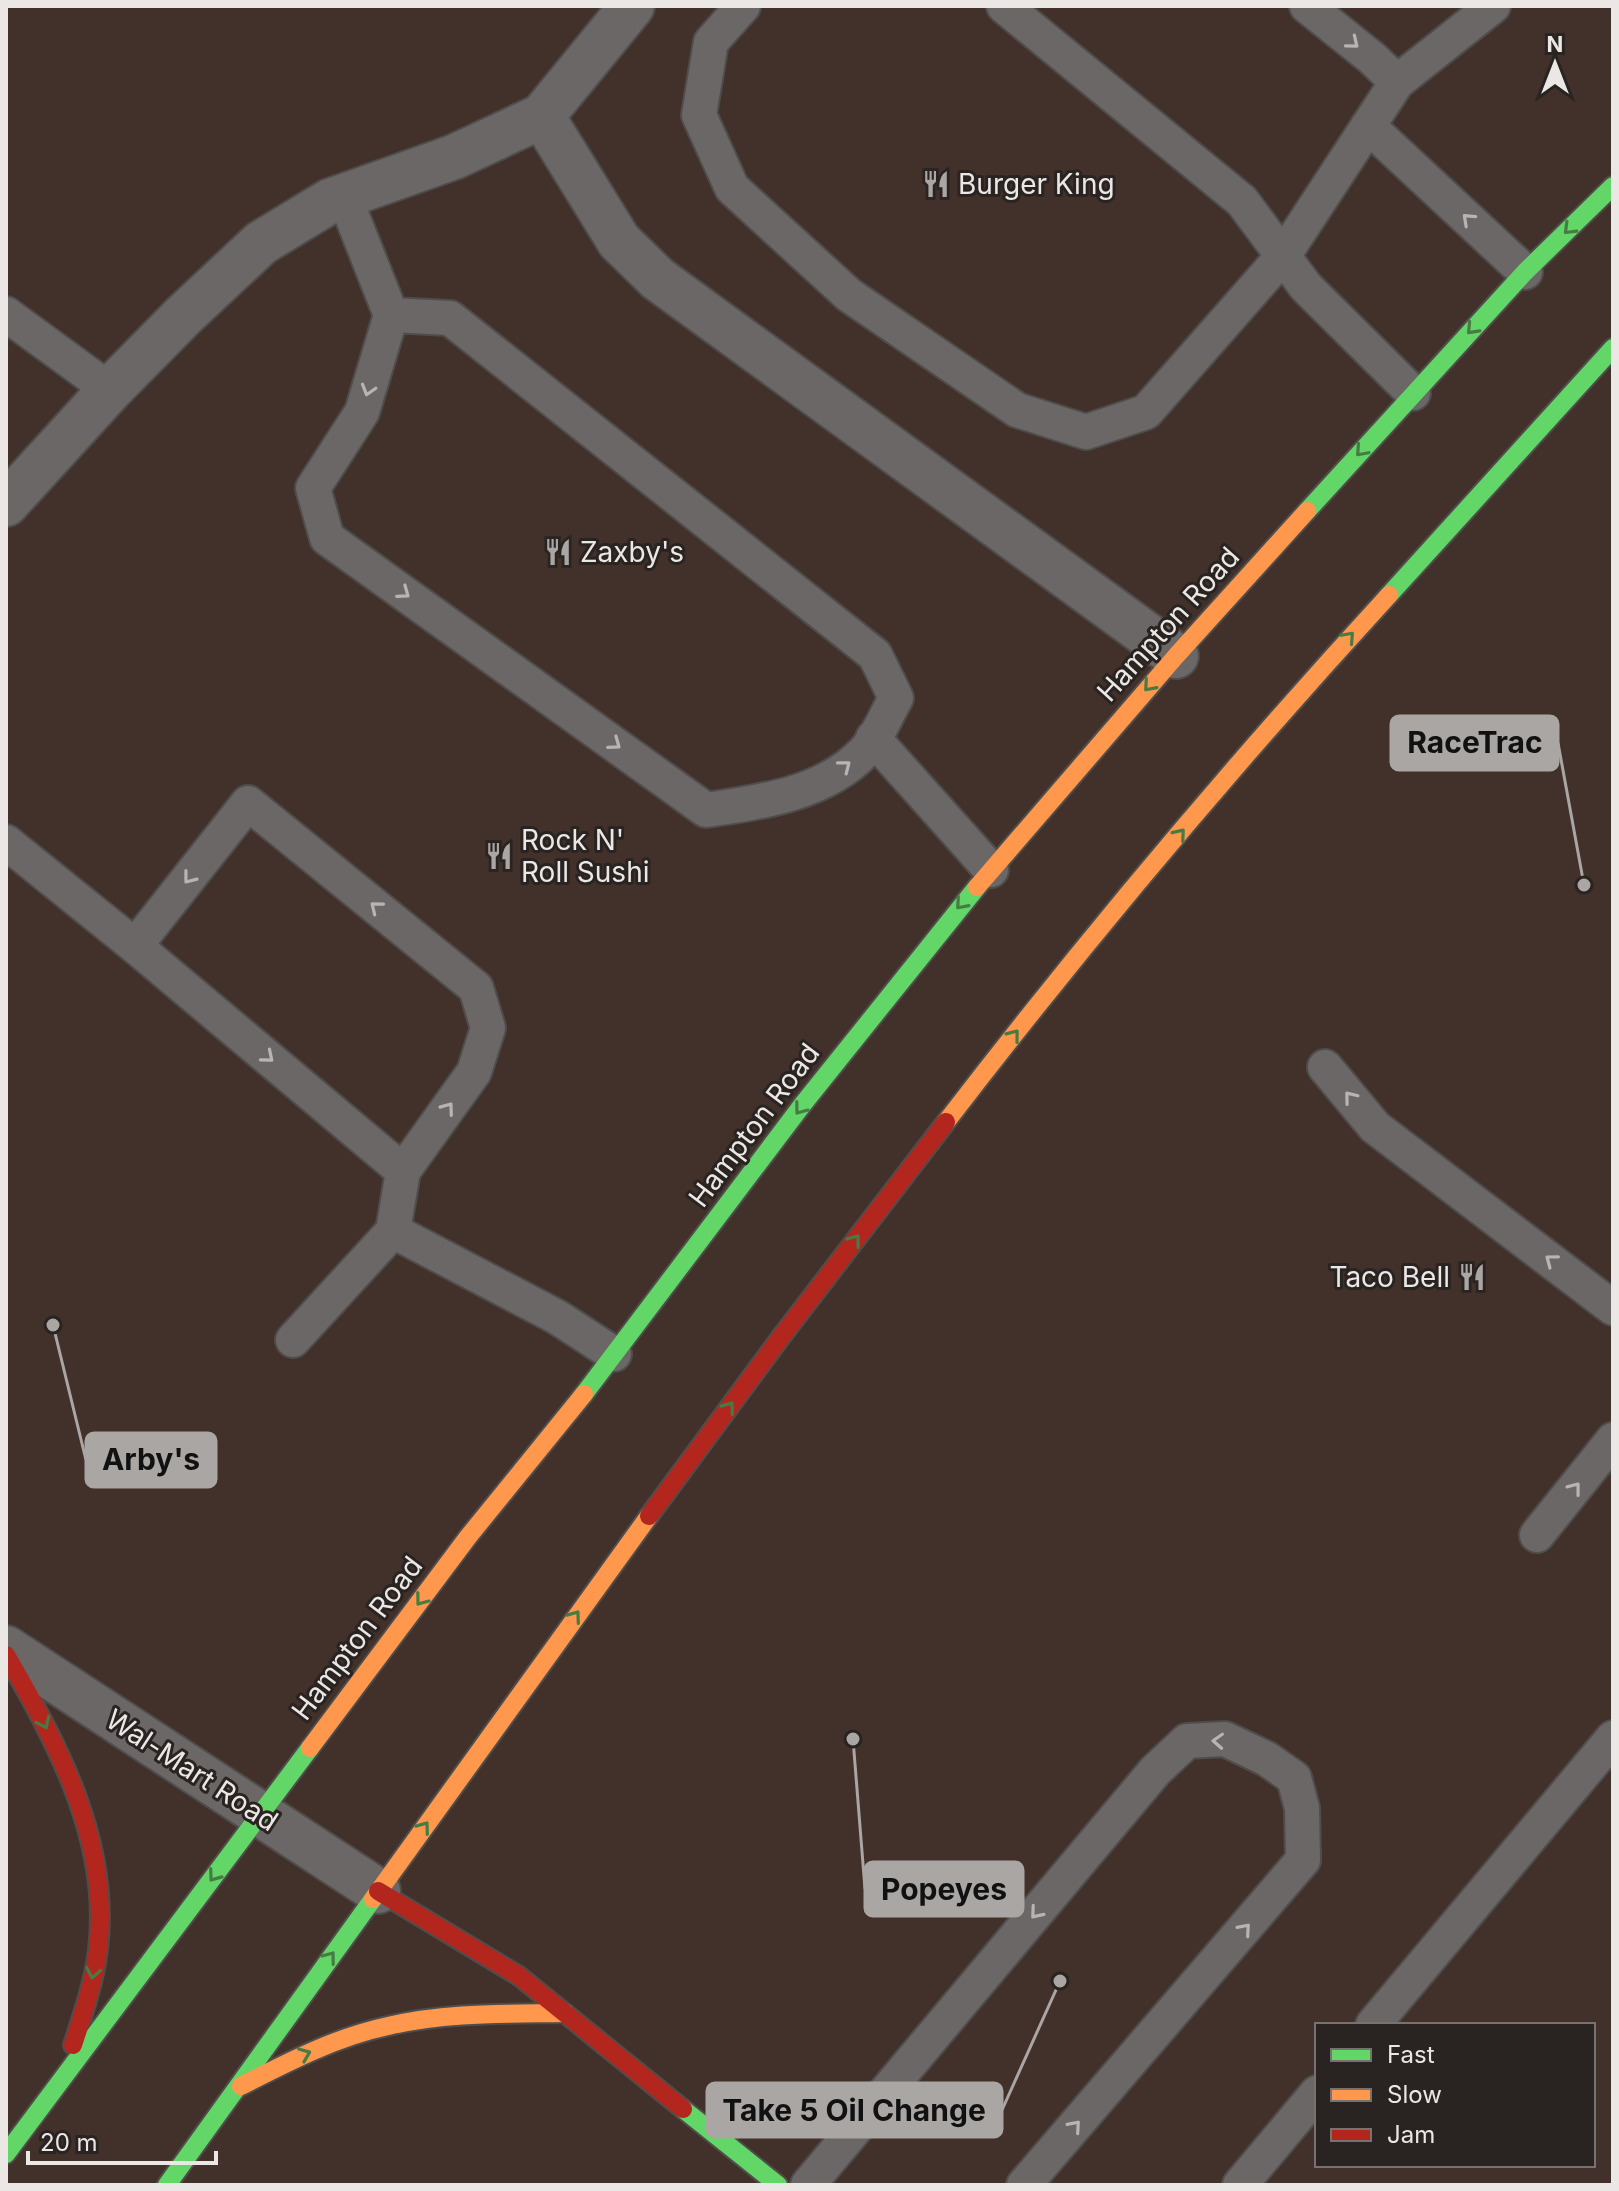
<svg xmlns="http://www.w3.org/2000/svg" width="1619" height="2191" viewBox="0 0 1619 2191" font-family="Inter,sans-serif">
  <rect width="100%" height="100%" fill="#312e2c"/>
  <path fill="#41312a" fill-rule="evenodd" d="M 6,6 L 1613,6 L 1613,2185 L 6,2185 ZM 1317,2025 L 1593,2025 L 1593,2165 L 1317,2165 Z"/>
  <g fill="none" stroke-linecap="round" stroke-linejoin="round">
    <g stroke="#4f4d4b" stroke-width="38">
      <g id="lane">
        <polyline points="743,6 711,42 699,115 732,188 849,295 1017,410 1086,432 1146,412 1283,256 1397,82 1493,6"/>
        <polyline points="1004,6 1242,201 1306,287 1413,393"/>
        <polyline points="1307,6 1372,58 1397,82"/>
        <polyline points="1368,126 1525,272"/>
        <path d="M 344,196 L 391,315 L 362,412 L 313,488 L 327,538 L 706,810 C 761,802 825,794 865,751 C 878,737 886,715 896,698 L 875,655 L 450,318 L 391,315"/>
        <polyline points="6,314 110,390"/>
        <polyline points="873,738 991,870"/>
        <polyline points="6,842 135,946"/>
        <polyline points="1325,1067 1375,1127 1613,1308"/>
        <polyline points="393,1231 403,1171 474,1072 488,1028 476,988 248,803 135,946 403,1171"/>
        <polyline points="293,1340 393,1231 557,1317 614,1354"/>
        <polyline points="1537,1535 1613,1440"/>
        <polyline points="1373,2025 1613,1738"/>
        <polyline points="808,2185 1155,1771 1187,1741 1225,1739 1267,1759 1294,1778 1302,1808 1303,1860 1024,2185"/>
        <polyline points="1240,2185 1317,2093"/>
      </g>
    </g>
    <g stroke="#4f4d4b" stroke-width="48">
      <g id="street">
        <polyline points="542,116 619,241 658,279 1176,656"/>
        <polyline points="6,504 110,390 183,316 261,243 330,201 454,157 542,116 632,6"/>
        <polyline points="6,1648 378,1891"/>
      </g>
    </g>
    <g stroke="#4f4d4b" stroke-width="22">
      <g id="fast">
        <polyline points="1307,511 1525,272 1613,186"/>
        <polyline points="1389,595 1613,348"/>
        <polyline points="584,1394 803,1104 977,887"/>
        <polyline points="683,2109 778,2185"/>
        <polyline points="6,2154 310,1748"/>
        <polyline points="167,2185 373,1899"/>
      </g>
    </g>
    <g stroke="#4f4d4b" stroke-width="22">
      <g id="slow">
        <polyline points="977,887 1176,656 1307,511"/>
        <path d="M 946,1122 C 1086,940 1234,764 1389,595"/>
        <polyline points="310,1748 468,1537 584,1394"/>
        <polyline points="373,1899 649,1516"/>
        <path d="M 241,2086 C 288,2062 336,2037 388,2026 C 446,2012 506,2014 565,2013"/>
      </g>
    </g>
    <g stroke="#4f4d4b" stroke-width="22">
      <g id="jam">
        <polyline points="649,1516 781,1337 946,1122"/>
        <path d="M 6,1655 C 58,1745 111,1842 98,1950 C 94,1982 83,2014 73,2045"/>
        <polyline points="378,1891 519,1976 683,2109"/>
      </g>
    </g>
    <use href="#lane" stroke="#6a6766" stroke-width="34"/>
    <use href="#street" stroke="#6a6766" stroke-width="44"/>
    <use href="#fast" stroke="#63d668" stroke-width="18"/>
    <use href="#slow" stroke="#ff974d" stroke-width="18"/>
    <use href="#jam" stroke="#b3261e" stroke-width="18"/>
  </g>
  <defs><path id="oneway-chevron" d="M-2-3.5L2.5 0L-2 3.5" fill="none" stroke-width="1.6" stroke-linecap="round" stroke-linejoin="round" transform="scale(2)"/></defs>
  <g stroke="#b7b4b2">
    <use href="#oneway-chevron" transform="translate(1353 43) rotate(39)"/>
    <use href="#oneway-chevron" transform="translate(1468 219) rotate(-137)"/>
    <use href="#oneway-chevron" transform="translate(368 390) rotate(107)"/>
    <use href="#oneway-chevron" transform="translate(404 593) rotate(36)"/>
    <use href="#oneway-chevron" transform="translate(615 744) rotate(36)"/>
    <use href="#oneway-chevron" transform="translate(845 766) rotate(-38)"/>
    <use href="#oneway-chevron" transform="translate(189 878) rotate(128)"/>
    <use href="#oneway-chevron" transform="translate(376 907) rotate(-141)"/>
    <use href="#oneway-chevron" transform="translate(268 1057) rotate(40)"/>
    <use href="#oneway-chevron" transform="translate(1350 1097) rotate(-129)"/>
    <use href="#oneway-chevron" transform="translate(448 1108) rotate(-54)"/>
    <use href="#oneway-chevron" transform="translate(1551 1260) rotate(-143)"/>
    <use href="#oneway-chevron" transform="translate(1575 1488) rotate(-52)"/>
    <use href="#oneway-chevron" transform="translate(1218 1741) rotate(-177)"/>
    <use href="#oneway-chevron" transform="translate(1036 1913) rotate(130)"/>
    <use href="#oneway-chevron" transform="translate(1245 1929) rotate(-49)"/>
    <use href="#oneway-chevron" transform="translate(1075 2126) rotate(-49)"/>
  </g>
  <g stroke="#467c44">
    <use href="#oneway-chevron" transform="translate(1569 229) rotate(135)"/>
    <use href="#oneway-chevron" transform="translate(1472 329) rotate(133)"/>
    <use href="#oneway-chevron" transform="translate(1361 451) rotate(132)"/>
    <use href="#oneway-chevron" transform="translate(1349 637) rotate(-48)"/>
    <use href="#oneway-chevron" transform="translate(1149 686) rotate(131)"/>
    <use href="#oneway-chevron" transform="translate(1180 834) rotate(-50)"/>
    <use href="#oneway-chevron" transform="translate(961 904) rotate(131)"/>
    <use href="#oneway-chevron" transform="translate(1014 1035) rotate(-52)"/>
    <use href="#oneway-chevron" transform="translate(800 1109) rotate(127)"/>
    <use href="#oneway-chevron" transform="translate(855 1240) rotate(-52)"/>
    <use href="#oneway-chevron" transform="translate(729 1407) rotate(-54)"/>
    <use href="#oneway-chevron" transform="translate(421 1600) rotate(127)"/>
    <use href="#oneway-chevron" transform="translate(575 1616) rotate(-54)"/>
    <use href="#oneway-chevron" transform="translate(44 1723) rotate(65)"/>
    <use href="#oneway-chevron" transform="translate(424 1827) rotate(-54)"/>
    <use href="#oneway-chevron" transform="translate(214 1876) rotate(126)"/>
    <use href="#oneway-chevron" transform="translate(330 1957) rotate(-53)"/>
    <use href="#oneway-chevron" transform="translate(93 1973) rotate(101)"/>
    <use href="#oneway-chevron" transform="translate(305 2054) rotate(-22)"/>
  </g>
  <defs>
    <g id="restaurant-bare" transform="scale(2.16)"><path d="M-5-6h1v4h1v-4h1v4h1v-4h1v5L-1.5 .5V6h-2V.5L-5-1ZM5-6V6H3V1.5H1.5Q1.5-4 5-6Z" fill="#aaa6a4" stroke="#292321" stroke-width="2.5" paint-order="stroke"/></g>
  </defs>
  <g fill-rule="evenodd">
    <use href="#restaurant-bare" x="936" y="184"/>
    <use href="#restaurant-bare" x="558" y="552"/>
    <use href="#restaurant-bare" x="499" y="856"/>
    <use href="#restaurant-bare" x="1472" y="1277"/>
  </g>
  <g text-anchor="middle" stroke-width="6" stroke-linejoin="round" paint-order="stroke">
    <g font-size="28" fill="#ebe7e5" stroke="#292321" text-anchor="start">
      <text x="958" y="194">Burger King</text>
      <text x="580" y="562">Zaxby's</text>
      <text x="521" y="850">Rock N'<tspan x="521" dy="32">Roll Sushi</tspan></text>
      <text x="1450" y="1287" text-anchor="end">Taco Bell</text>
    </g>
    <g font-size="28" fill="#ebe7e5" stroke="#292321">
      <text transform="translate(1168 624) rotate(-48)" y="10">Hampton Road</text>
      <text transform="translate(754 1125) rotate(-53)" y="10">Hampton Road</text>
      <text transform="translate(357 1638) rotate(-53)" y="10">Hampton Road</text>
      <text transform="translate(192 1770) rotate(33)" y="10">Wal-Mart Road</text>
    </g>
  </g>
  <path fill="none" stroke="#aaa6a4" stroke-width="3" d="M1584 885L1558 743M53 1325L86 1460M853 1739L865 1889M1060 1981L1002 2110"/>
  <g fill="#aaa6a4" stroke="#292321" stroke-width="3">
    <circle cx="1584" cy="885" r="8"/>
    <circle cx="53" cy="1325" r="8"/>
    <circle cx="853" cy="1739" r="8"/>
    <circle cx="1060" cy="1981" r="8"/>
  </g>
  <g fill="#aaa6a4" stroke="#aaa6a4" stroke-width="3">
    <rect x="1391" y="716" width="167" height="54" rx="8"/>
    <rect x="86" y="1433" width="130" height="54" rx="8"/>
    <rect x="865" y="1862" width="158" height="54" rx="8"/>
    <rect x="707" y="2083" width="295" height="54" rx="8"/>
  </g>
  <g font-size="30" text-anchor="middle" font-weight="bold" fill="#111">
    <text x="1475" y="753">RaceTrac</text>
    <text x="151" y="1470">Arby's</text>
    <text x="944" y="1900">Popeyes</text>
    <text x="854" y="2121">Take 5 Oil Change</text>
  </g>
  <rect width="1619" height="2191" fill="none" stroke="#ebe7e5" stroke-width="16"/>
  <rect x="1315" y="2023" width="280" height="144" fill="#292321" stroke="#77716f" stroke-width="2"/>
  <rect x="1331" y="2049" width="40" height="12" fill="#63d668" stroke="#77716f" stroke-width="2"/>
  <text x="1387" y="2063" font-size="24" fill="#ebe7e5">Fast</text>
  <rect x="1331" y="2089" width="40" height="12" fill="#ff974d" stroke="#77716f" stroke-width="2"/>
  <text x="1387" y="2103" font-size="24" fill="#ebe7e5">Slow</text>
  <rect x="1331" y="2129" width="40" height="12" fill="#b3261e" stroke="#77716f" stroke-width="2"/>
  <text x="1387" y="2143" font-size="24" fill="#ebe7e5">Jam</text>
  <g transform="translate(1555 64)" stroke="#292321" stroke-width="6" paint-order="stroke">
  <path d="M0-6L14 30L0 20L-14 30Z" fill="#ebe7e5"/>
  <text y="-12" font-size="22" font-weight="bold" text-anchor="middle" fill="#ebe7e5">N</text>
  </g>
  <path d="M28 2151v12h188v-12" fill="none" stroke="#ebe7e5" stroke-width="4"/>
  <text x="40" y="2151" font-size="24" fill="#ebe7e5" stroke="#292321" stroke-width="6" paint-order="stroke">20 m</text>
</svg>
